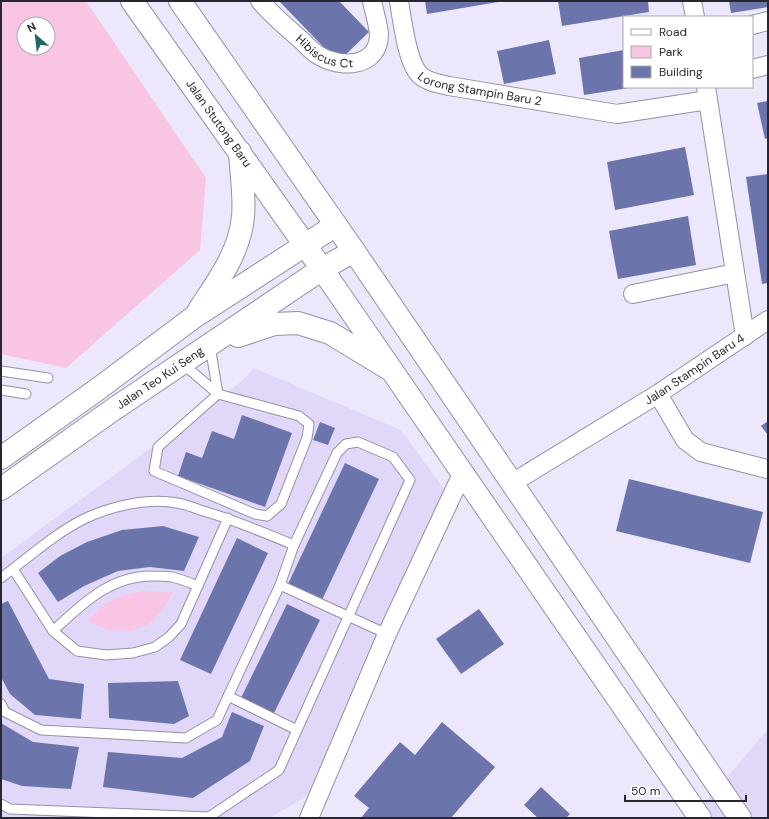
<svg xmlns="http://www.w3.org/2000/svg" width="769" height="819" viewBox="0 0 769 819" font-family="'DM Sans',sans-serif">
  <rect width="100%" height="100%" fill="#ede7fb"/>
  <g fill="#e1d8f9">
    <polygon points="254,368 401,430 444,489 307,796 269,818 1,818 1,558 242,381"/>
    <polygon points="768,729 768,818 692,818"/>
  </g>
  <g fill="#f8c5e5" fill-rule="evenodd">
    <path d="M 1,1 L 86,1 L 206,178 L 200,250 L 66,368 L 1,354 ZM 24,24 L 48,24 L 48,48 L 24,48 Z"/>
    <polygon points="143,591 173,592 160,613 148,625 131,631 108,630 87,622 103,605 120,596"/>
  </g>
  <g fill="#6c74ac">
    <polygon points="279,1 339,1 369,32 338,62"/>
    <polygon points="425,1 498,1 498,2 427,14"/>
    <polygon points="558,1 648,1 649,12 562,26"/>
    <polygon points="729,1 768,1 768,7 731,13"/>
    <polygon points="549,40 556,74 504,84 497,51"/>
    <polygon points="624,50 624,87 629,88 584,95 579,58"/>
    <polygon points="768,101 768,138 765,139 757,103"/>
    <polygon points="685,147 694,195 615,210 607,162"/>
    <polygon points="768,174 768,283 762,284 746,177"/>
    <polygon points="688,216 696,265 618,279 609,231"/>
    <polygon points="242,415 292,433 265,507 178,476 186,452 202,458 212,431 234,439"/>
    <polygon points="768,421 768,435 761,426"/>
    <polygon points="320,422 335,428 328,445 313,440"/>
    <polygon points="345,463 379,479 322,600 288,584"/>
    <polygon points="629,479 763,512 750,563 616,531"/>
    <polygon points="163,526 199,537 184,571 150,567 118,571 84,586 58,602 38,573 60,556 87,542 122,530"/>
    <polygon points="237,538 268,553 211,674 180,660"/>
    <polygon points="8,601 49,679 84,684 81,719 35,715 10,694 1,677 1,604"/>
    <polygon points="287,604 320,620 274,713 241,698"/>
    <polygon points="479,609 504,644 461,674 436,639"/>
    <polygon points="178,681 189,716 174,724 109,718 108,683"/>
    <polygon points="232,712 264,726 250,761 193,798 103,787 108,752 182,758 222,737"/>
    <polygon points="442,722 495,767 451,818 361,818 369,808 354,796 400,742 415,755"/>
    <polygon points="1,723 33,742 79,747 71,789 22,786 1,779"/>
    <polygon points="541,787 570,814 566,818 538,818 524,805"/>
  </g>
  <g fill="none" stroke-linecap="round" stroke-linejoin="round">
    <g stroke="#968fa7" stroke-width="11">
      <g id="service">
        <polyline points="210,346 218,394"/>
        <polyline points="183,364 218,394 299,416 309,424 307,438 281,504 267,516 255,514 154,471 158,447 218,394"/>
        <polyline points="1,371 48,378"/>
        <polyline points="1,390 26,394"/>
        <polyline points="13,569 53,631 77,651 106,655 133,653 155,647 169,637 181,624 228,518"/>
        <path d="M 1,578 C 28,558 53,535 82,520 C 108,507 148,497 177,503 C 185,504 192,507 200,510 C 232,519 263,532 294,545"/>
        <polyline points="280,585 387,634"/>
        <path d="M 53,631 C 82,604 111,575 153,576 C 159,576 166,576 172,577 C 181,579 190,583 198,586"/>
        <polyline points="228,696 297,730"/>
        <polyline points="1,704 5,712 41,730 186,738 217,720 280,585 294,545 337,453 346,444 358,442 393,457 410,480 279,770 209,817 10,809 1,804"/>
      </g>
    </g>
    <g stroke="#968fa7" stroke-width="20">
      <g id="minor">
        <path id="s1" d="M 260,1 C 272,15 286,27 300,39 C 306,44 311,51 318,55 C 340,69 379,68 379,34 C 378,23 374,11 372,1"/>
        <path id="s2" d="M 399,1 C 402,19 407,63 420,75 C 427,82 440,84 449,86 L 617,114 L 708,100"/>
        <polyline points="692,1 695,17"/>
        <polyline points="752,25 768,21"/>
        <polyline points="752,69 768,65"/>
        <polyline points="706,87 745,336"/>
        <polyline points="633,294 735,273"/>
        <polyline points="658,394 685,440 701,452 767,469"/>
        <path id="s3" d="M 512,483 L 658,394 L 768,320"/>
        <polyline points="309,818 387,634 462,474"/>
      </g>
    </g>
    <g stroke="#968fa7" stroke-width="24">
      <g id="secondary">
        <polyline points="354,251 740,818"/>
        <polyline points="322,269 700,818"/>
      </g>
    </g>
    <g stroke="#968fa7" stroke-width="24">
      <g id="primary">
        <path id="s4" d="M 132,1 L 322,269"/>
        <polyline points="180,1 354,251"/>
      </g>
    </g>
    <g stroke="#968fa7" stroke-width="24">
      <g id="trunk">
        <path d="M 199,310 C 218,281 240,252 243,216 C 245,198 241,171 240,152"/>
        <polyline points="238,336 274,324 298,323 330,333 391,370"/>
        <polyline points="1,458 98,389 194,317 336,225"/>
        <path id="s5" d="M 1,489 L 114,409 L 322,269 L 354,251"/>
      </g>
    </g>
    <use href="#service" stroke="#fff" stroke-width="9"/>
    <use href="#minor" stroke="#fff" stroke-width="18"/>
    <use href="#secondary" stroke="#fff" stroke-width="22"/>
    <use href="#primary" stroke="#fff" stroke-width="22"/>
    <use href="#trunk" stroke="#fff" stroke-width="22"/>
  </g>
  <g text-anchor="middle" stroke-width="3" stroke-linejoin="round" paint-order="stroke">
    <g font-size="12" fill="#28262f" stroke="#fff">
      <text dy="4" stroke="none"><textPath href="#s1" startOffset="84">Hibiscus Ct</textPath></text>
      <text dy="4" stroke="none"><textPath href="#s2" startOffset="140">Lorong Stampin Baru 2</textPath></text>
      <text dy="4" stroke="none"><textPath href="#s4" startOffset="150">Jalan Stutong Baru</textPath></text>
      <text dy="4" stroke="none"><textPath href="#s3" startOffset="215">Jalan Stampin Baru 4</textPath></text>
      <text dy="4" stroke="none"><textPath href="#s5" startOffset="194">Jalan Teo Kui Seng</textPath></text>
    </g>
  </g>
  <rect width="769" height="819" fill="none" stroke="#28262f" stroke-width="4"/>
  <rect x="623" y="16" width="130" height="72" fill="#ffffff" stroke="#a9a8ac"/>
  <rect x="631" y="29" width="20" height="6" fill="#ffffff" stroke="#a9a8ac"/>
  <text x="659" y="36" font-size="12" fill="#28262f">Road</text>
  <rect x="631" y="46" width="20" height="12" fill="#f8c5e5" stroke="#a9a8ac"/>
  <text x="659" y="56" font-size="12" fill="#28262f">Park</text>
  <rect x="631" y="66" width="20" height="12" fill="#6c74ac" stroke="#a9a8ac"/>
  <text x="659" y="76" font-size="12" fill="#28262f">Building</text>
  <g transform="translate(36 36) rotate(332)"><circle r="19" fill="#ffffff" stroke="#a9a8ac"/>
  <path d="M0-3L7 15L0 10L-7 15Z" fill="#1c6966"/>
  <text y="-6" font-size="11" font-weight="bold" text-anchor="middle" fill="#28262f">N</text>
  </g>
  <path d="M625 795v6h121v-6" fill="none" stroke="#28262f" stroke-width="2"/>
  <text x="631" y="795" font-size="12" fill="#28262f" stroke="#ffffff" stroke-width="3" paint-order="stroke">50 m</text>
</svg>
